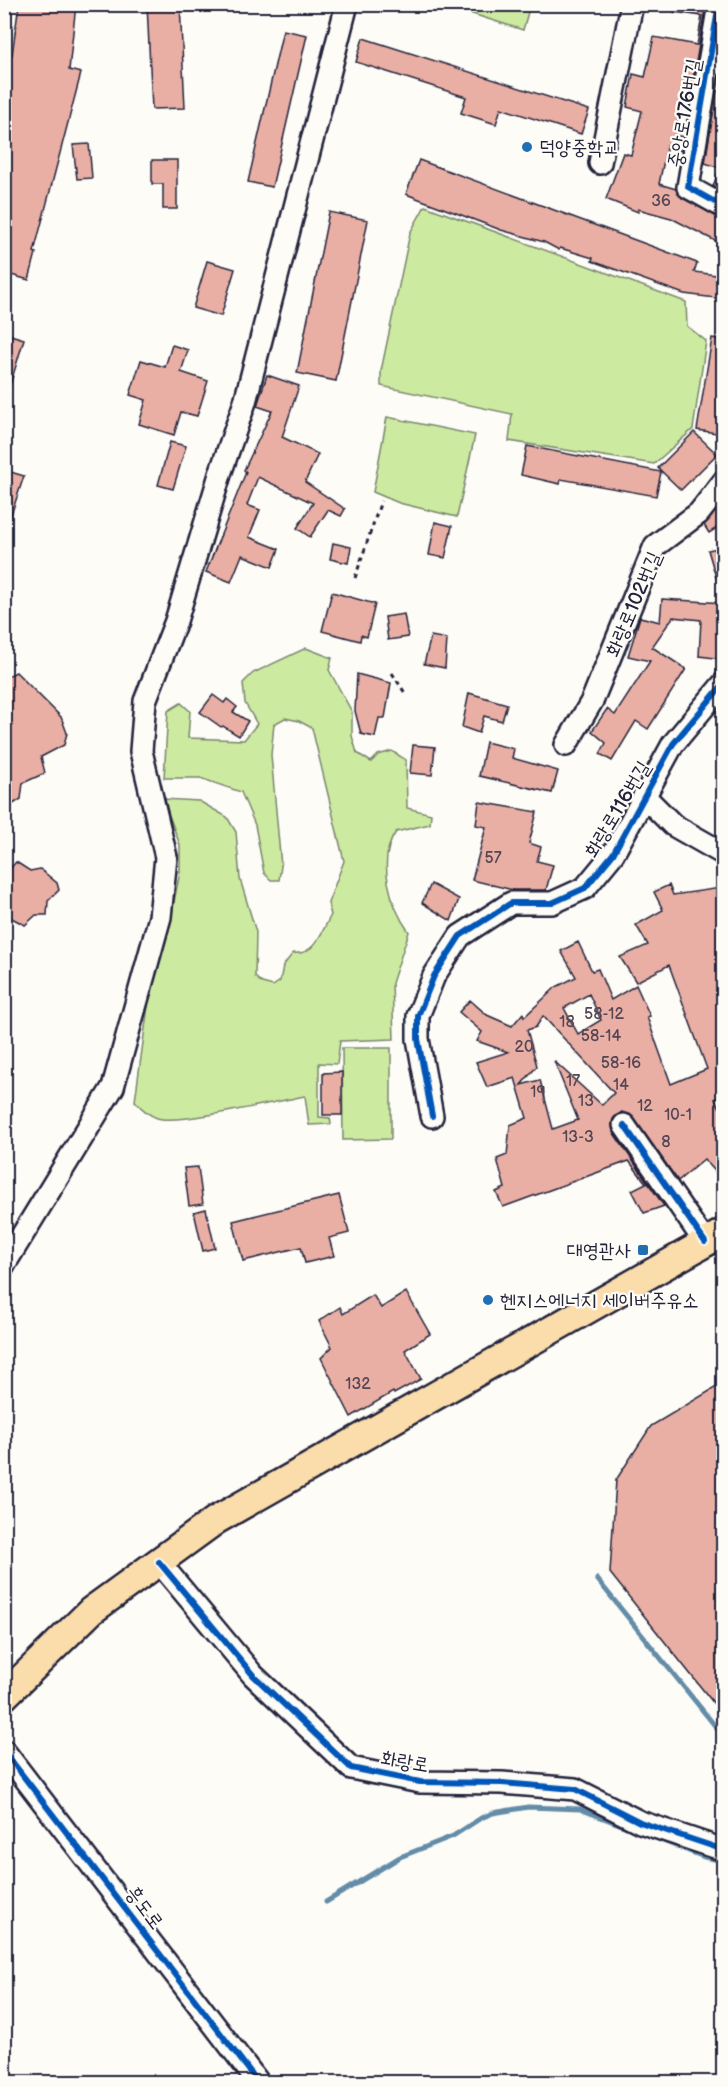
<svg xmlns="http://www.w3.org/2000/svg" width="728" height="2087" viewBox="0 0 728 2087" font-family="'Balsamiq Sans','Poor Story',sans-serif">
  <rect width="100%" height="100%" fill="#fdfcf7"/>
  <filter id="ink" filterUnits="userSpaceOnUse"><feTurbulence type="fractalNoise" baseFrequency=".0167" numOctaves="2"/><feDisplacementMap in="SourceGraphic" scale="12" xChannelSelector="R" yChannelSelector="G"/><feConvolveMatrix kernelMatrix="1 2 1 2 8 2 1 2 1" color-interpolation-filters="sRGB"/></filter>
  <g filter="url(#ink)">
    <g fill="#cdeaa1" stroke="#78866e" stroke-width="1.5">
      <polygon points="444,5 530,5 523,30"/>
      <polygon points="425,206 686,302 687,326 706,341 693,429 654,464 509,441 512,414 381,386 381,371 410,233"/>
      <polygon points="387,417 475,435 457,517 399,503 373,492"/>
      <path d="M 306,648 L 332,658 L 329,670 L 352,712 L 352,736 L 357,753 L 371,762 L 378,755 L 392,751 L 406,760 L 407,808 L 431,814 L 430,824 L 396,832 C 376,860 391,907 409,932 L 392,983 L 394,1039 L 340,1041 L 337,1064 L 319,1063 L 319,1117 L 330,1118 L 331,1124 L 309,1125 L 305,1096 C 277,1101 179,1125 157,1118 C 148,1115 142,1109 135,1101 L 149,999 L 168,931 L 180,872 L 180,845 L 163,799 L 199,801 L 227,817 L 236,832 L 240,879 L 256,932 L 255,977 L 262,983 L 273,986 L 280,981 L 283,966 L 293,953 C 315,956 322,931 331,915 L 328,903 L 344,861 L 312,728 L 299,721 L 285,718 L 274,724 L 271,755 L 281,866 L 279,880 L 271,880 L 264,873 L 255,825 L 241,792 L 200,778 L 164,778 L 168,711 L 181,703 L 190,711 L 188,738 L 244,740 L 257,724 L 245,703 L 243,683 L 253,673 Z"/>
      <polygon points="342,1048 391,1048 391,1139 343,1140"/>
    </g>
    <g fill="none" stroke-linecap="round" stroke-linejoin="round">
      <g stroke="#648ca8" stroke-width="5">
        <polyline points="597,1579 724,1737"/>
        <polyline points="326,1902 400,1857 453,1836 481,1818 493,1813 528,1807 580,1809 704,1857 724,1861"/>
      </g>
    </g>
    <g fill="#e9afa4" stroke="#22223b" stroke-width="1.5" fill-rule="evenodd">
      <polygon points="19,4 76,4 69,70 81,73 34,252 36,253 29,280 4,273 4,53 12,55"/>
      <polygon points="147,4 180,4 185,108 152,109"/>
      <polygon points="675,4 706,4 689,103 682,102 675,135 684,137 681,151 667,146 659,184 676,189 682,198 723,220 723,245 671,218 638,209 638,212 606,199 623,153 631,155 642,111 627,107 633,74 645,77 654,37 697,45 702,16 674,12"/>
      <polygon points="283,30 307,35 272,187 248,182"/>
      <polygon points="363,38 589,110 581,134 501,108 496,124 461,113 466,97 356,62"/>
      <polygon points="723,54 723,192 713,186 720,168 705,163"/>
      <polygon points="89,144 92,178 77,179 73,145"/>
      <polygon points="152,160 177,160 177,209 163,209 163,184 152,184"/>
      <polygon points="419,160 697,263 694,272 723,276 723,299 684,294 592,261 593,258 560,248 559,250 544,242 501,230 406,194"/>
      <polygon points="329,212 368,220 336,381 297,373"/>
      <polygon points="207,261 235,269 221,316 193,308"/>
      <polygon points="4,333 24,339 8,392 4,392"/>
      <polygon points="712,338 723,340 723,434 697,430"/>
      <polygon points="172,345 188,350 181,372 208,381 197,416 181,412 174,435 139,424 146,400 130,395 141,360 165,367"/>
      <polygon points="267,375 299,386 282,437 318,454 305,482 345,509 341,516 328,510 310,537 297,528 313,503 258,477 247,505 260,510 249,537 279,549 272,567 242,555 231,582 206,572 246,472 244,470 272,411 257,406"/>
      <polygon points="694,432 717,454 681,490 658,468"/>
      <polygon points="170,442 186,446 173,489 158,485"/>
      <polygon points="527,446 661,472 656,496 561,479 560,484 521,475"/>
      <polygon points="4,470 24,476 7,527 4,527"/>
      <polygon points="723,502 723,524 709,533 704,525"/>
      <polygon points="435,522 452,526 445,558 429,555"/>
      <polygon points="333,543 351,547 348,563 330,559"/>
      <polygon points="723,547 723,590 720,591 708,550"/>
      <polygon points="332,592 375,604 367,637 361,635 360,641 322,631"/>
      <polygon points="662,599 723,603 723,659 699,656 701,620 673,617 652,647 686,669 648,729 636,721 612,761 600,754 606,743 592,731 607,709 615,715 650,661 628,656 640,617 660,622"/>
      <polygon points="404,614 408,637 388,640 385,617"/>
      <polygon points="431,636 447,639 445,668 424,664"/>
      <polygon points="16,672 61,717 67,733 64,745 41,757 45,773 23,783 21,799 4,810 4,678"/>
      <polygon points="357,674 391,683 385,718 379,718 375,737 361,734 355,711"/>
      <polygon points="469,693 507,704 502,721 484,716 479,733 462,727"/>
      <polygon points="213,695 224,703 227,699 237,707 233,712 248,721 239,736 223,726 221,727 200,712"/>
      <polygon points="486,742 514,749 512,758 558,771 552,793 479,776"/>
      <polygon points="413,745 435,747 432,775 410,773"/>
      <polygon points="479,802 537,812 529,843 541,847 537,861 553,865 546,890 513,890 472,880 486,827 476,825"/>
      <polygon points="16,862 30,871 40,869 57,883 59,890 48,901 47,915 36,915 25,925 4,914 4,875"/>
      <polygon points="431,884 459,899 451,921 422,903"/>
      <path d="M 669,885 L 673,895 L 721,888 L 723,905 L 723,1097 L 715,1099 L 723,1114 L 723,1141 L 717,1145 L 723,1154 L 723,1180 L 704,1159 L 678,1181 L 634,1118 L 622,1112 L 613,1119 L 613,1132 L 664,1206 L 644,1213 L 632,1190 L 646,1183 L 629,1161 L 503,1207 L 496,1192 L 505,1188 L 497,1159 L 507,1155 L 510,1125 L 527,1118 L 515,1078 L 487,1087 L 476,1062 L 508,1052 L 477,1041 L 482,1032 L 459,1012 L 470,1000 L 487,1015 L 512,1026 L 523,1013 L 524,1017 L 556,987 L 576,977 L 561,951 L 578,942 L 592,971 L 598,969 L 611,1000 L 636,985 L 650,1016 L 647,1017 L 671,1084 L 707,1069 L 669,965 L 636,982 L 620,957 L 648,945 L 636,925 L 663,910 L 654,892 ZM 589,994 L 601,1020 L 578,1034 L 564,1008 ZM 543,1016 L 614,1093 L 602,1105 L 554,1061 L 578,1120 L 553,1129 L 540,1080 L 521,1085 L 537,1066 L 527,1030 L 536,1027 Z"/>
      <polygon points="342,1072 342,1115 323,1115 323,1073"/>
      <polygon points="198,1167 203,1204 189,1206 184,1168"/>
      <polygon points="339,1195 349,1233 329,1238 334,1256 305,1263 301,1247 243,1261 233,1221"/>
      <polygon points="206,1209 215,1248 203,1251 194,1212"/>
      <polygon points="406,1292 430,1334 405,1350 421,1379 394,1394 393,1392 351,1417 321,1358 332,1347 319,1321 340,1307 343,1314 373,1295 381,1308"/>
      <polygon points="723,1383 723,1715 610,1573 616,1480 651,1426"/>
    </g>
    <g fill="none" stroke-linecap="round" stroke-linejoin="round">
      <g stroke="#22223b" stroke-width="26">
        <g id="minor">
          <polyline points="719,4 688,187 724,207"/>
          <polyline points="600,163 632,4"/>
          <polyline points="566,745 592,701 655,546 699,513 724,481"/>
          <polyline points="644,796 673,825 724,854"/>
          <polyline points="432,1116 418,1039 418,1016 434,976 460,936 511,903 552,903 585,888 613,854 673,744 724,683"/>
          <polyline points="624,1125 705,1242"/>
          <polyline points="4,1265 113,1087 160,917 166,857 141,751 145,701 176,621 221,471 245,402 347,4"/>
          <polyline points="159,1562 253,1675 351,1768 420,1782 502,1783 575,1789 640,1822 724,1850"/>
          <polyline points="4,1751 258,2082"/>
        </g>
      </g>
      <g stroke="#22223b" stroke-width="32">
        <polyline id="major" points="4,1696 91,1611 216,1520 724,1232"/>
      </g>
      <g stroke="#22223b" stroke-width="3" stroke-dasharray="4.5 4.5" stroke-linecap="butt">
        <polyline points="355,578 381,501"/>
        <polyline points="392,673 405,693"/>
      </g>
      <use href="#minor" stroke="#fdfcf7" stroke-width="21"/>
      <use href="#major" stroke="#fbddab" stroke-width="27"/>
      <g stroke="#fdfcf7" stroke-width="10">
        <g id="cycleway">
          <polyline points="719,4 688,187 724,207"/>
          <polyline points="432,1116 418,1039 418,1016 434,976 460,936 511,903 552,903 585,888 613,854 673,744 724,683"/>
          <polyline points="624,1125 705,1242"/>
          <polyline points="159,1562 253,1675 351,1768 420,1782 502,1783 575,1789 640,1822 724,1850"/>
          <polyline points="4,1751 258,2082"/>
        </g>
      </g>
      <use href="#cycleway" stroke="#0057b8" stroke-width="6"/>
    </g>
  </g>
  <g fill="#1f6fb2" stroke="#fdfcf7" stroke-width="2">
    <circle cx="527" cy="147" r="6"/>
    <rect x="637" y="1244" width="12" height="12" rx="3"/>
    <circle cx="488" cy="1300" r="6"/>
  </g>
  <g text-anchor="middle" stroke-width="4.5" stroke-linejoin="round" paint-order="stroke">
    <g font-size="16" fill="#544555">
      <text x="661" y="206">36</text>
      <text x="493" y="863">57</text>
      <text x="604" y="1019">58-12</text>
      <text x="567" y="1027">18</text>
      <text x="601" y="1041">58-14</text>
      <text x="524" y="1052">20</text>
      <text x="621" y="1068">58-16</text>
      <text x="573" y="1086">17</text>
      <text x="621" y="1090">14</text>
      <text x="538" y="1097">19</text>
      <text x="586" y="1106">13</text>
      <text x="645" y="1111">12</text>
      <text x="678" y="1120">10-1</text>
      <text x="578" y="1142">13-3</text>
      <text x="666" y="1147">8</text>
      <text x="358" y="1389">132</text>
    </g>
    <g font-size="20" fill="#22223b" stroke="#fdfcf7">
      <text transform="translate(684 113) rotate(-80)" y="7">중앙로176번길</text>
      <text transform="translate(633 604) rotate(-67)" y="7">화랑로102번길</text>
      <text transform="translate(617 809) rotate(-59)" y="7">화랑로116번길</text>
      <text transform="translate(405 1761) rotate(9)" y="7">화랑로</text>
      <text transform="translate(145 1907) rotate(53)" y="7">흥도로</text>
    </g>
    <g font-size="20" fill="#22223b" stroke="#fdfcf7" text-anchor="start">
      <text x="539" y="154">덕양중학교</text>
      <text x="631" y="1257" text-anchor="end">대영관사</text>
      <text x="500" y="1307">헨지스에너지 세이버주유소</text>
    </g>
  </g>
  <rect width="728" height="2087" fill="none" stroke="#fdfcf7" stroke-width="24"/>
  <rect x="12" y="12" width="704" height="2063" fill="none" stroke="#22223b" stroke-width="2" filter="url(#ink)"/>
</svg>
